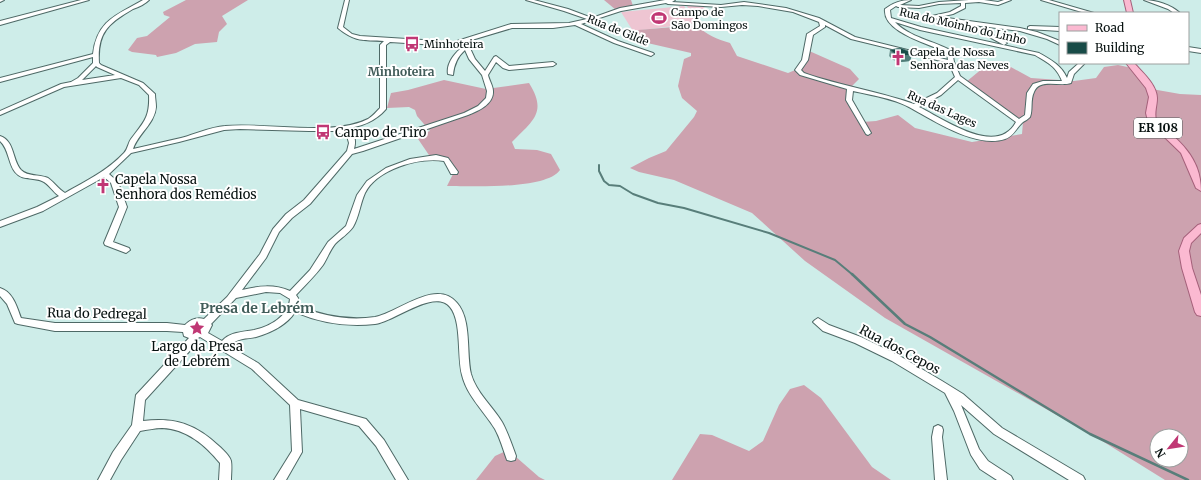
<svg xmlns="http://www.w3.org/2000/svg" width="1201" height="480" viewBox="0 0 1201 480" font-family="Merriweather,serif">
  <rect width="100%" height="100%" fill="#ceede9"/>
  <g fill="#eec5d2">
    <polygon points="686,5 705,6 698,22"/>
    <polygon points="684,6 698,23 633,31 621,12"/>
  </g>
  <g fill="#cda2af" fill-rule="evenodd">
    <polygon points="186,0 248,0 222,16 227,24 219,32 217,42 195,44 176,53 157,57 156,55 132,52 128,50 137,38 147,36 170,17 164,15 163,12"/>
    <polygon points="604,0 631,0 633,6 616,10"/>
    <path d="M 697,25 C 706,35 717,39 730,43 L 737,56 L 788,73 L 800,68 L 803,57 L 807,50 L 850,69 L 859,79 L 848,90 L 848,105 L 862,122 L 876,121 L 898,115 L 915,128 L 972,142 L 1022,134 L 1023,122 L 991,101 L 966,82 L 989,63 L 1009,66 L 1031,78 L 1074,81 L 1096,78 L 1104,67 L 1118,65 L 1137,69 L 1146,88 L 1180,94 L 1201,95 L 1201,480 L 1165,480 L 1099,439 L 885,318 L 805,261 L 752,213 L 674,180 L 639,172 L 630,168 L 649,158 L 666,151 L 694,117 L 697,111 L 682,98 L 678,86 L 684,59 L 691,56 L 691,53 L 643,42 L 639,38 L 638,30 ZM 1157,436 L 1181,436 L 1181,460 L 1157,460 Z"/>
    <path d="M 444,80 L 486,89 L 529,83 C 548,113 532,121 512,142 L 515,149 L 537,150 L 551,154 L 560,170 C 546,190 472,186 447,186 L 455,170 L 446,157 L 431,158 L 416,136 L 430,131 L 417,116 L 415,110 L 409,107 L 387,108 L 391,93 L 408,90 Z"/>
    <polygon points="804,385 821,398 872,467 891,480 672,480 700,434 712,435 749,451 763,441 779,405 790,389"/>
    <polygon points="508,450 539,477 545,480 476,480 495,456"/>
  </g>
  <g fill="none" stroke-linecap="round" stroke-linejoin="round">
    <polyline stroke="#587e7a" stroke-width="2" points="599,165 599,171 604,181 609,185 620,186 633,194 658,203 684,208 769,233 835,260 853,275"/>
    <polyline stroke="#587e7a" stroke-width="2.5" points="852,274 905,324 930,337 1090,434 1188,480"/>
    <g stroke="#4e6966" stroke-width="2">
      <g id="minor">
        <polygon points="0,0 4,0 0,2"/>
        <polygon points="81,0 89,0 0,25 0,21"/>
        <path d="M 143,0 L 149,0 C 145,4 139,7 133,9 C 109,23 97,32 99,63 L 101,65 L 143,83 L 155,94 C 155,98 156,103 156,107 C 155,123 138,134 133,149 C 149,145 165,142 181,138 C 196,134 210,127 225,126 C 266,122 333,137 368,119 C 373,116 376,112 380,108 L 380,45 L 384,41 C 363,40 355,42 338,28 L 345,0 L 349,0 L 343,27 L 352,34 L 360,36 L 454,42 L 511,24 L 569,23 L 587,19 L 564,11 L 526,0 L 534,0 L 568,9 L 592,18 L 620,8 L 665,0 L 675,0 L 672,2 L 721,5 L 744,2 L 786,8 L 819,18 L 855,37 L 948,60 L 947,53 C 931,44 882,33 885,9 C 893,3 901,0 911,0 L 900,5 L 919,6 L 939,2 L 969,0 L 984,0 L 998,2 L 1004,0 L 1011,0 L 998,5 L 979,2 L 965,3 L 965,8 L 953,14 L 940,17 L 1020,28 L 1037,32 L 1060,41 L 1060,45 L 1047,39 L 1020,31 L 941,21 L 932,16 L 950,12 L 961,6 L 961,3 L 939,4 L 919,8 L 898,7 L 896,6 L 890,10 L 891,18 L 921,27 L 1039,53 C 1051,60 1061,65 1067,78 L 1069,72 L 1079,63 L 1085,63 L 1074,74 L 1071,83 C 1060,87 1039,78 1034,92 C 1030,100 1033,110 1030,117 C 1028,119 1025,121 1023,122 C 1016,128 1014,136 1005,139 C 976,149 933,120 909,107 C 892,98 871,95 853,91 L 852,100 L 871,133 L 868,135 L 866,134 L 846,100 L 847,89 L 800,75 L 795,70 L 802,60 L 807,34 L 820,26 L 819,22 L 793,12 L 758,6 L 742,5 L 721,7 L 668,4 L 666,3 L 621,11 L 581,24 L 618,41 L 653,53 L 654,54 L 651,56 L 614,43 L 575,25 L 553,28 L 512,28 L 465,42 L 469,46 L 475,59 L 485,71 L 494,57 L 496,56 L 509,66 L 553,62 L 556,64 L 553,66 L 509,70 L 503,68 L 496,62 L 488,75 C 489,80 493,86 493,91 C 494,104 478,111 468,115 L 363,151 L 352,154 L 310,204 L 292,218 L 279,232 L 266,258 L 242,290 C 258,286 274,284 290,291 L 310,270 L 328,242 L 346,226 L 357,195 L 367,181 L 386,168 L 410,159 L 436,155 L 448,158 L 458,172 L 457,174 L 451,174 L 444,161 C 419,157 377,169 365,193 C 360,204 359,217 353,227 C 348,234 341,238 335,244 C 330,250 327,259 323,265 C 315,276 305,285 296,295 L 298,298 L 298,306 C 323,316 348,321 375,317 C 398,313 436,278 457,303 C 472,320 466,353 471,374 C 476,392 492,406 502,422 C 508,433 512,445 516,456 L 515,460 L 511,461 L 507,460 C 503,449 500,438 495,429 C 484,411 467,396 462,375 C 457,357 462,321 450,307 C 434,288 394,322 375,324 C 347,327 321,323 295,312 C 287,325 270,333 256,337 C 246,339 237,338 229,346 L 258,363 L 298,400 L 366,419 L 384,440 L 408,480 L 396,480 L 376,446 L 359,426 L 300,409 L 302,452 L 286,480 L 274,480 L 292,451 L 290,405 L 252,369 L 200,337 L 198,338 L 196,344 L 145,400 L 143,421 C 175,417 196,424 220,447 C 223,450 230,456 231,461 C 232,467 231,474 231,480 L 219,480 L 220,463 C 205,445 187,429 162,428 C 155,428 147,430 140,431 L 121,460 L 110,480 L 98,480 L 113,452 L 132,425 L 136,395 L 189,338 L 184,336 L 183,332 L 167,331 L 55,331 L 18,324 L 15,323 L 7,304 L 0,296 L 0,288 C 13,292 17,307 21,318 L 55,323 L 167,323 L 185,325 C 190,320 197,317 204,319 L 227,297 L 260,254 L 273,229 L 286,214 L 304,200 L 347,151 L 349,143 L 347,136 L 334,131 L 309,131 L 240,129 L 224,130 L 179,142 L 131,153 L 109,174 L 118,182 L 127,207 L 113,242 L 129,248 L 130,250 L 126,253 L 105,245 L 104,243 L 119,207 L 111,183 L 104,177 L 43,211 L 0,227 L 0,221 L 37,207 L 59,196 C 53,192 49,184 42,181 C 33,177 22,181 15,172 C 8,163 9,149 0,141 L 0,136 C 15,141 12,160 21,170 C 28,177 39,174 48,178 C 54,182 58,189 65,193 C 86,181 107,171 124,153 C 128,149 128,143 131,139 C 144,122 150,117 149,95 L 139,85 L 121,78 L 64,87 L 0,115 L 0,111 L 61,84 L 71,82 L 78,78 L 93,63 L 93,57 L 0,82 L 0,78 L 93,54 C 97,20 117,15 143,0 ZM 895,22 L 920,30 L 1035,55 C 1048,63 1056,66 1062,81 L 1043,81 L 1033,84 L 1027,93 L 1025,115 L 1019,119 L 960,76 L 954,62 L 952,51 C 934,41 909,37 895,22 ZM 825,25 L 851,39 L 949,63 L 955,77 L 937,93 L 914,104 C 878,91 840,86 804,73 L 801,70 L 808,60 L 813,35 L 825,27 ZM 390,42 L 454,46 L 460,44 L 463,47 C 455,52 446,64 448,74 L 453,75 C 454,65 457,57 465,50 L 469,59 L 482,75 L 487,91 L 486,98 L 478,106 L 464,113 L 354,149 C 357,138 354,133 343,129 C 360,127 375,122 386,109 L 386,45 ZM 96,66 L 97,67 L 115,75 L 82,80 ZM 958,80 L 1016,122 C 997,158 942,118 919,107 L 941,95 ZM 266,292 L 280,293 L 290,299 C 289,316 269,327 254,330 C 242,332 230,332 222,341 L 208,333 L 212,325 L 211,324 L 236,298 ZM 198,326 L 202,326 L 201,328 L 194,332 L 192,331 L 195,327 Z"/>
        <polygon points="1041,0 1049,0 1094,13 1085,13"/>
        <path d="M 1144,0 C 1156,0 1171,5 1180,13 L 1174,13 L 1168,9 Z"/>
        <polygon points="973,24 983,29 1007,43 1004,45 971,27 970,26"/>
        <polygon points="1030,26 1060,27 1060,31 1028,29 1028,27"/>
        <polygon points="1188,47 1201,49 1201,53 1188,51"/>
        <polygon points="818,318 829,325 861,337 898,355 942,381 963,394 1002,428 1083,476 1085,480 1069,480 994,434 961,405 979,449 988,461 1011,476 1013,480 997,480 980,469 971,455 954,411 945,393 892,361 855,343 823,331 813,322 815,320"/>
        <polygon points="938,425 942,427 943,430 942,437 947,480 935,480 932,437 934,427"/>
      </g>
    </g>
    <g stroke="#a4607a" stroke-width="2">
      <g id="major">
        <polygon points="1124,0 1130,0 1133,13 1127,13"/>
        <path d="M 1126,63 L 1134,63 C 1142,72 1157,85 1157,98 C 1157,106 1154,112 1156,120 C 1179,141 1201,157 1201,191 L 1196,188 L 1181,153 L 1148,121 L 1146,113 L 1149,97 L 1146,88 Z"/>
        <polygon points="1201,224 1201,233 1191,243 1189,251 1192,268 1201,295 1201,316 1197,315 1195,312 1182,268 1179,251 1184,238 1198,225"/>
      </g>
    </g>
    <use href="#minor" fill="#fff" fill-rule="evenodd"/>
    <use href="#major" fill="#fbb9d1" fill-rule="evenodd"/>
  </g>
  <polygon fill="#739c98" points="890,50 912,55 910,61 901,62 893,60 889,56"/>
  <polygon fill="#4f7c78" points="912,55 910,61 901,62 903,56"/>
  <polygon fill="#184b47" stroke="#4f7c78" points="901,48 908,51 912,55 903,56 895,54 890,50"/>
  <defs>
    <g id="stadium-bare" transform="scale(1.2)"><path d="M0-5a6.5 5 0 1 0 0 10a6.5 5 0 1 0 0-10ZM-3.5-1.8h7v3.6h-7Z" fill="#c03774" stroke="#fff" stroke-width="2.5" paint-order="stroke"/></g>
    <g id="bus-bare" transform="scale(1.2)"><path d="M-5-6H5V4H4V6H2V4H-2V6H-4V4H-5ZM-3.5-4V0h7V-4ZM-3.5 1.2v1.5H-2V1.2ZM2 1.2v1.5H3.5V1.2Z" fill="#c03774" stroke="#fff" stroke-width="2.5" paint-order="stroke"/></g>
    <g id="church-bare" transform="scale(1.2)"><path d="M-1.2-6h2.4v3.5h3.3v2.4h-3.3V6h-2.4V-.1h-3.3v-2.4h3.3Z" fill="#c03774" stroke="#fff" stroke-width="2.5" paint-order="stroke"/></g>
    <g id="sight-bare" transform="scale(1.2)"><path d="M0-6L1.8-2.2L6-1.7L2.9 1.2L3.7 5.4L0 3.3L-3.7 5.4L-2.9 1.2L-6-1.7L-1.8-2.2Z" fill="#c03774" stroke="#fff" stroke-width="2.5" paint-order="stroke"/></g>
  </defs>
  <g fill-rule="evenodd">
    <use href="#stadium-bare" x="659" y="18"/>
    <use href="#bus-bare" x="412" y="44"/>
    <use href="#church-bare" x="898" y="58"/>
    <use href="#bus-bare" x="323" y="132"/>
    <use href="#church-bare" x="103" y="186"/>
    <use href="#sight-bare" x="197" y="328"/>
  </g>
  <g text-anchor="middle" stroke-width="4" stroke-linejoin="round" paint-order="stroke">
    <g font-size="11" fill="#071110" stroke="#fff" text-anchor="start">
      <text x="671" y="16">Campo de<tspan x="671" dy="13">São Domingos</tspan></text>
      <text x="424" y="48">Minhoteira</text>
      <text x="910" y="56">Capela de Nossa<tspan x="910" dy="13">Senhora das Neves</tspan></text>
    </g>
    <g font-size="11" fill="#071110" stroke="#fff">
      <text transform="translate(963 26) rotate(13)" y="4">Rua do Moinho do Linho</text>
      <text transform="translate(618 30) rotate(22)" y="4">Rua de Gilde</text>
      <text transform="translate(942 109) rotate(24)" y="4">Rua das Lages</text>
    </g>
    <g font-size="12" font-weight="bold" fill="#415c59" stroke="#fff">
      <text x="401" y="76">Minhoteira</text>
    </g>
    <rect fill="#fff" stroke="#515858" stroke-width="1" x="1134" y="118" width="48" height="20" rx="3"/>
    <g font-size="12" font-weight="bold" fill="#071110">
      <text x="1158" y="132">ER 108</text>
    </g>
    <g font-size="13" fill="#071110" stroke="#fff" text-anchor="start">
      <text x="335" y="137">Campo de Tiro</text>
      <text x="115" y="184">Capela Nossa<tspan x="115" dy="15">Senhora dos Remédios</tspan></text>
      <text x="197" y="351" text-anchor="middle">Largo da Presa<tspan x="197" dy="15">de Lebrém</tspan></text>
    </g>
    <g font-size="13" fill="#071110" stroke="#fff">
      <text transform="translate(97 313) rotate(1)" y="5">Rua do Pedregal</text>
      <text transform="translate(900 349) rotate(28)" y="5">Rua dos Cepos</text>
    </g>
    <g font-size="14" font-weight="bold" fill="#415c59" stroke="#fff">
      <text x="257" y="313">Presa de Lebrém</text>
    </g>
  </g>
  <rect x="1059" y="12" width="130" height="52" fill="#ffffff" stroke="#9ca09f"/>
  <rect x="1067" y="25" width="20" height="6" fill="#fbb9d1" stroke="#9ca09f"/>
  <text x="1095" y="32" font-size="12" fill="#071110">Road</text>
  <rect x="1067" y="42" width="20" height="12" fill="#184b47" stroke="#9ca09f"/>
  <text x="1095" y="52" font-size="12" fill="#071110">Building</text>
  <g transform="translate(1169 448) rotate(240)"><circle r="19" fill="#ffffff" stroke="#9ca09f"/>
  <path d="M0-3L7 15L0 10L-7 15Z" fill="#c03774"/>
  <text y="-6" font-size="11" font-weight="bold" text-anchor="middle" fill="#071110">N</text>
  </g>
</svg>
